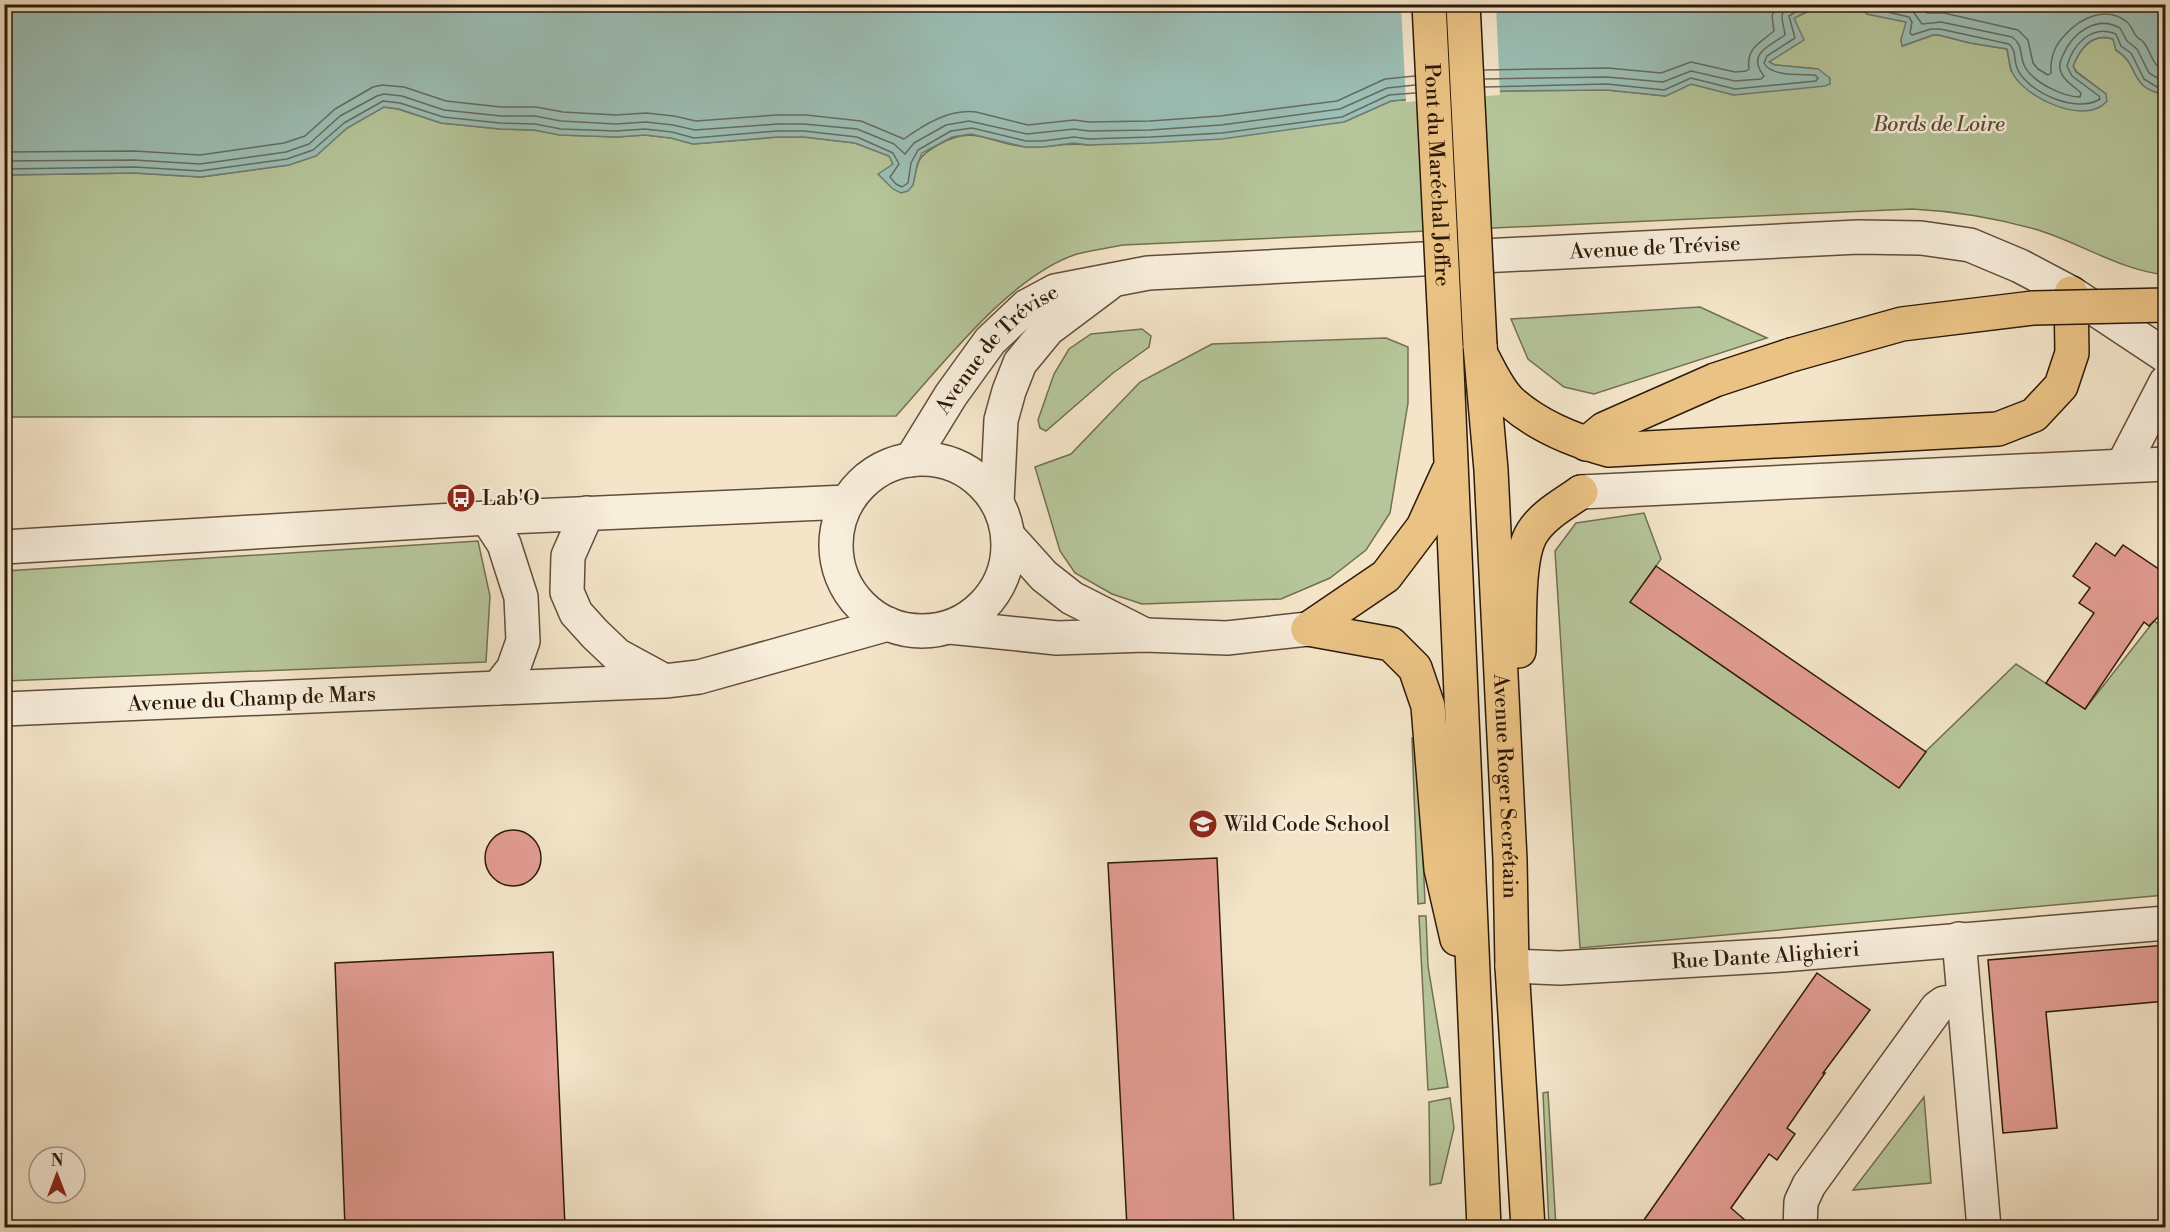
<svg xmlns="http://www.w3.org/2000/svg" width="2170" height="1232" viewBox="0 0 2170 1232" font-family="'Libre Bodoni',serif">
  <rect width="100%" height="100%" fill="#f4e5c9"/>
  <filter id="stains"><feTurbulence type="fractalNoise" baseFrequency=".00333" numOctaves="4"/><feColorMatrix values="0 0 0 0 .2 0 0 0 0 .09 0 0 0 0 .02 0 0 0 .5 -.17"/></filter>
  <radialGradient id="worn" r=".72"><stop offset=".6" stop-color="#630" stop-opacity="0"/><stop offset="1" stop-color="#630" stop-opacity=".3"/></radialGradient>
  <g fill="#b6c69a" stroke="#727052" stroke-width="1.5">
    <path d="M 1857,4 L 1867,14 L 1907,22 L 1901,40 L 1903,46 L 1933,35 L 1939,35 L 1970,43 L 2007,49 L 2011,71 L 2106,94 L 2076,71 L 2073,66 C 2080,49 2092,32 2113,39 L 2116,50 C 2141,65 2128,89 2165,94 L 2166,275 C 2119,270 2079,242 2035,229 C 1995,218 1954,211 1912,209 L 1123,245 C 1108,248 1092,250 1077,254 C 1011,275 943,364 896,416 L 5,417 L 4,175 L 134,173 L 201,177 L 289,165 L 316,155 L 347,128 L 383,107 L 398,109 L 441,123 L 500,129 L 534,130 L 560,135 L 617,137 L 645,135 L 671,138 L 693,144 L 778,137 L 804,137 L 855,143 L 889,156 L 893,164 L 889,168 L 913,185 C 918,162 916,157 938,145 C 976,123 991,145 1028,147 C 1048,148 1067,142 1088,145 L 1344,122 L 1391,101 L 1505,91 L 1607,90 L 1665,96 L 1691,84 L 1734,95 L 1818,69 L 1774,65 L 1769,62 L 1794,18 L 1822,5 Z"/>
    <polygon points="1700,307 1767,338 1594,394 1564,387 1528,359 1511,319"/>
    <polygon points="1142,329 1151,336 1149,347 1113,373 1046,431 1040,428 1038,420 1054,374 1069,349 1091,334"/>
    <polygon points="1386,338 1408,347 1408,403 1390,513 1366,550 1330,578 1281,599 1142,604 1112,594 1075,573 1060,551 1035,467 1071,454 1140,382 1212,344"/>
    <polygon points="1644,513 1661,559 1631,602 1925,752 2016,664 2085,709 2154,621 2166,629 2165,895 1580,948 1555,551 1576,523"/>
    <polygon points="478,541 490,596 486,662 5,681 5,571"/>
    <polygon points="1412,738 1418,738 1425,903 1418,904"/>
    <polygon points="1419,916 1426,916 1428,966 1448,1087 1428,1090"/>
    <polygon points="1548,1092 1556,1227 1549,1227 1543,1093"/>
    <polygon points="1924,1097 1931,1183 1853,1190"/>
    <polygon points="1450,1098 1454,1128 1441,1183 1430,1185 1429,1102"/>
  </g>
  <g fill="#9cbfb6" stroke="#707d71" stroke-width="1.5">
    <polygon points="1822,4 1794,18 1804,40 1769,62 1775,65 1818,69 1830,78 1830,84 1825,86 1734,95 1691,84 1666,96 1607,90 1505,91 1391,101 1344,122 1222,139 1151,143 1088,145 1074,143 1043,147 1025,147 971,134 952,137 922,153 917,165 913,185 908,191 901,193 893,189 878,174 893,164 889,156 855,143 804,137 778,137 693,144 671,138 645,135 617,137 560,135 534,130 500,129 441,123 399,109 384,107 347,128 316,156 289,165 201,177 134,173 5,175 4,5"/>
    <path d="M 1857,5 L 2165,5 L 2165,94 C 2128,89 2141,65 2116,50 L 2113,39 C 2092,32 2080,49 2073,66 L 2076,72 L 2106,94 L 2107,101 C 2086,127 2023,97 2012,72 C 2009,65 2009,56 2007,49 L 1970,43 L 1939,35 L 1933,35 L 1902,46 L 1901,40 L 1906,22 L 1867,14 Z"/>
  </g>
  <polygon fill="#f4e5c9" points="1401,5 1496,5 1500,95 1406,102"/>
  <g fill="none" stroke-linecap="round" stroke-linejoin="round">
    <g stroke="#656c60" stroke-width="1.5">
      <path d="M 1866,4 L 1870,8 L 1909,17 L 1912,22 L 1910,33 L 1912,35 L 1931,29 L 1940,29 L 2009,44 C 2017,50 2013,61 2018,70 C 2029,93 2077,114 2100,99 L 2099,96 L 2072,76 L 2067,66 C 2073,44 2092,24 2116,34 L 2121,46 L 2131,53 L 2144,79 L 2157,87 L 2166,88"/>
      <path d="M 1888,4 L 1912,10 L 1922,24 L 1941,22 L 2012,37 C 2024,45 2019,56 2025,67 C 2033,82 2063,97 2080,97 L 2081,93 C 2074,86 2062,80 2060,69 C 2059,64 2061,59 2063,55 C 2073,32 2097,15 2120,28 L 2127,41 L 2137,49 L 2149,73 L 2159,79 L 2166,80"/>
      <path d="M 1920,4 L 1927,13 L 1944,13 L 2018,30 L 2028,40 L 2033,63 L 2038,69 L 2048,75 L 2051,73 C 2050,59 2055,45 2065,35 C 2080,18 2106,5 2127,22 C 2132,26 2133,33 2137,37 C 2143,43 2139,36 2144,43 C 2152,53 2152,67 2166,71"/>
      <path d="M 1484,70 L 1608,68 L 1661,73 L 1691,62 L 1735,72 L 1746,71 L 1749,69 C 1746,48 1760,43 1774,31 L 1772,16 L 1777,4"/>
      <path d="M 1485,79 L 1607,77 L 1663,82 L 1691,71 L 1735,81 L 1761,79 L 1764,76 C 1746,53 1770,46 1785,35 C 1784,22 1776,13 1791,4"/>
      <path d="M 1485,87 L 1607,84 L 1664,90 L 1691,78 L 1735,89 L 1816,81 L 1818,78 L 1815,75 C 1801,74 1771,77 1764,63 L 1767,56 L 1795,38 L 1789,16 L 1808,4"/>
      <path d="M 4,152 L 134,151 L 200,155 L 284,143 L 305,136 L 335,109 L 373,87 L 382,85 L 404,87 L 446,101 L 501,107 L 536,107 L 563,112 L 616,115 L 646,113 L 674,116 L 696,121 L 777,115 L 806,115 L 861,121 L 904,139 C 925,124 949,109 976,112 L 1028,125 L 1074,120 L 1089,122 L 1150,121 L 1220,116 L 1337,101 L 1385,79 L 1415,76"/>
      <polyline points="4,161 134,160 200,164 286,152 309,144 340,116 377,96 384,94 402,96 444,110 501,116 535,116 561,121 616,124 646,122 673,125 695,130 778,124 804,124 857,129 894,144 905,154 914,143 946,125 969,121 1027,134 1074,129 1089,131 1150,130 1221,125 1340,109 1387,88 1415,85"/>
      <polyline points="4,169 134,167 200,171 287,159 313,150 344,123 383,101 400,103 443,117 500,123 535,124 561,129 616,131 645,129 672,132 694,138 777,131 804,131 857,137 893,153 899,164 890,177 896,184 902,187 908,183 911,163 918,150 951,131 972,128 1026,141 1043,141 1074,137 1088,139 1151,137 1222,133 1342,117 1389,95 1415,93"/>
    </g>
  </g>
  <g fill="#e29c92" stroke="#2e1a0a" stroke-width="1.5">
    <polygon points="2096,543 2115,556 2123,545 2166,574 2166,609 2149,626 2144,622 2085,709 2046,683 2094,613 2079,603 2090,588 2073,576"/>
    <polygon points="1656,566 1926,752 1899,788 1630,602"/>
    <circle cx="513" cy="858" r="28"/>
    <polygon points="1217,858 1234,1227 1127,1227 1108,863"/>
    <polygon points="2166,945 2166,1001 2046,1012 2057,1128 2003,1133 1988,960"/>
    <polygon points="553,952 565,1227 345,1227 335,963"/>
    <polygon points="1817,973 1870,1010 1823,1073 1825,1073 1787,1128 1795,1134 1777,1160 1769,1154 1731,1208 1753,1227 1639,1227"/>
  </g>
  <g fill="none" stroke-linecap="round" stroke-linejoin="round">
    <g stroke="#604d3a" stroke-width="36">
      <g id="minor">
        <circle cx="922" cy="545" r="86"/>
        <path id="s1" d="M 911,460 L 951,395 L 990,341 L 1027,306 L 1055,291 L 1148,273 L 1858,237 L 1921,238 L 1970,245 L 2020,266 L 2071,293 L 2166,356"/>
        <polyline points="2123,465 2166,382"/>
        <polyline points="1581,492 2166,464"/>
        <polyline points="997,502 1001,420 1009,391 1020,363 1048,329 1108,284"/>
        <polyline points="587,513 568,556 567,592 576,613 595,634 617,655 663,680"/>
        <polyline points="487,518 504,544 521,597 523,641 513,669 498,688"/>
        <polyline points="1008,536 1044,576 1072,598 1143,634"/>
        <polyline points="4,547 487,518 847,502"/>
        <polyline points="950,627 1057,638 1145,635 1227,638 1308,629"/>
        <path id="s2" d="M 4,709 L 665,681 L 699,677 L 888,624"/>
        <polyline points="1959,939 1984,1228"/>
        <path id="s3" d="M 1512,966 L 1560,968 L 1782,955 L 2166,923"/>
        <polyline points="1800,1228 1801,1202 1809,1185 1937,1008 1944,1003 1964,1000"/>
      </g>
    </g>
    <g stroke="#2e1a0a" stroke-width="36">
      <g id="major">
        <path id="s4" d="M 1480,345 L 1491,470 L 1510,860 L 1512,966 L 1528,1228"/>
        <polyline points="1446,346 1484,1228"/>
        <path d="M 1483,358 C 1491,373 1499,391 1511,402 C 1538,426 1575,441 1609,450 L 1998,429 L 2034,415 L 2061,386 L 2072,353 L 2071,293"/>
        <polyline points="1586,444 1604,429 1715,380 1791,355"/>
        <polyline points="1308,629 1391,644 1415,668 1428,706 1441,869 1457,939"/>
        <polyline points="1308,629 1386,576 1423,527 1448,472"/>
        <path d="M 1519,651 C 1520,621 1517,557 1532,533 C 1543,515 1564,504 1581,492"/>
      </g>
    </g>
    <use href="#minor" stroke="#f8eedc" stroke-width="33"/>
    <use href="#major" stroke="#eac284" stroke-width="33"/>
    <g stroke="#2e1a0a" stroke-width="36" stroke-linecap="butt">
      <g id="major-bridge">
        <path id="s5" d="M 1429,4 L 1446,346"/>
        <polyline points="1463,4 1480,345"/>
        <polyline points="1791,355 1902,324 2033,308 2166,305"/>
      </g>
    </g>
    <use href="#major-bridge" stroke="#eac284" stroke-width="33"/>
  </g>
  <defs>
    <g id="bus-disc" transform="scale(1.5)"><circle r="9.5" fill="#8f2418" stroke="#f8eedc"/><path d="M-5-6H5V4H4V6H2V4H-2V6H-4V4H-5ZM-3.5-4V0h7V-4ZM-3.5 1.2v1.5H-2V1.2ZM2 1.2v1.5H3.5V1.2Z" fill="#fff"/></g>
    <g id="university-disc" transform="scale(1.5)"><circle r="9.5" fill="#8f2418" stroke="#f8eedc"/><path d="M0-5L7-2L0 1L-7-2ZM-4 1L0 2.5L4 1V4Q0 6-4 4Z" fill="#fff"/></g>
  </defs>
  <g fill-rule="evenodd">
    <use href="#bus-disc" x="461" y="498"/>
    <use href="#university-disc" x="1203" y="824"/>
  </g>
  <g text-anchor="middle" stroke-width="5" stroke-linejoin="round" paint-order="stroke">
    <g font-size="21" font-style="italic" fill="#574e35" stroke="#f8eedc">
      <text x="1939" y="131">Bords de Loire</text>
    </g>
    <g font-size="21" fill="#2e1a0a" stroke="#f8eedc">
      <text dy="7" stroke="none"><textPath href="#s5" startOffset="171">Pont du Maréchal Joffre</textPath></text>
      <text dy="7" stroke="none"><textPath href="#s1" startOffset="828">Avenue de Trévise</textPath></text>
      <text dy="7" stroke="none"><textPath href="#s1" startOffset="142">Avenue de Trévise</textPath></text>
      <text dy="7" stroke="none"><textPath href="#s2" startOffset="248">Avenue du Champ de Mars</textPath></text>
      <text dy="7" stroke="none"><textPath href="#s4" startOffset="442">Avenue Roger Secrétain</textPath></text>
      <text dy="7" stroke="none"><textPath href="#s3" startOffset="254">Rue Dante Alighieri</textPath></text>
    </g>
    <g font-size="21" fill="#2e1a0a" stroke="#f8eedc" text-anchor="start">
      <text x="482" y="505">Lab'O</text>
      <text x="1224" y="831">Wild Code School</text>
    </g>
  </g>
  <rect width="2170" height="1232" fill="none" stroke="#f4e5c9" stroke-width="24"/>
  <rect x="6" y="6" width="2158" height="1220" fill="none" stroke="#2e1a0a" stroke-width="3"/>
  <rect x="12" y="12" width="2146" height="1208" fill="none" stroke="#2e1a0a" stroke-width="1.5"/>
  <g transform="translate(57 1175)"><circle r="28" fill="#f8eedc" stroke="#a79988" stroke-width="1.5"/>
  <path d="M0-4.5L10 22L0 15L-10 22Z" fill="#8f2418"/>
  <text y="-9" font-size="16" font-weight="bold" text-anchor="middle" fill="#2e1a0a">N</text>
  </g>
  <rect width="100%" height="100%" filter="url(#stains)"/>
  <rect width="100%" height="100%" fill="url(#worn)"/>
</svg>
